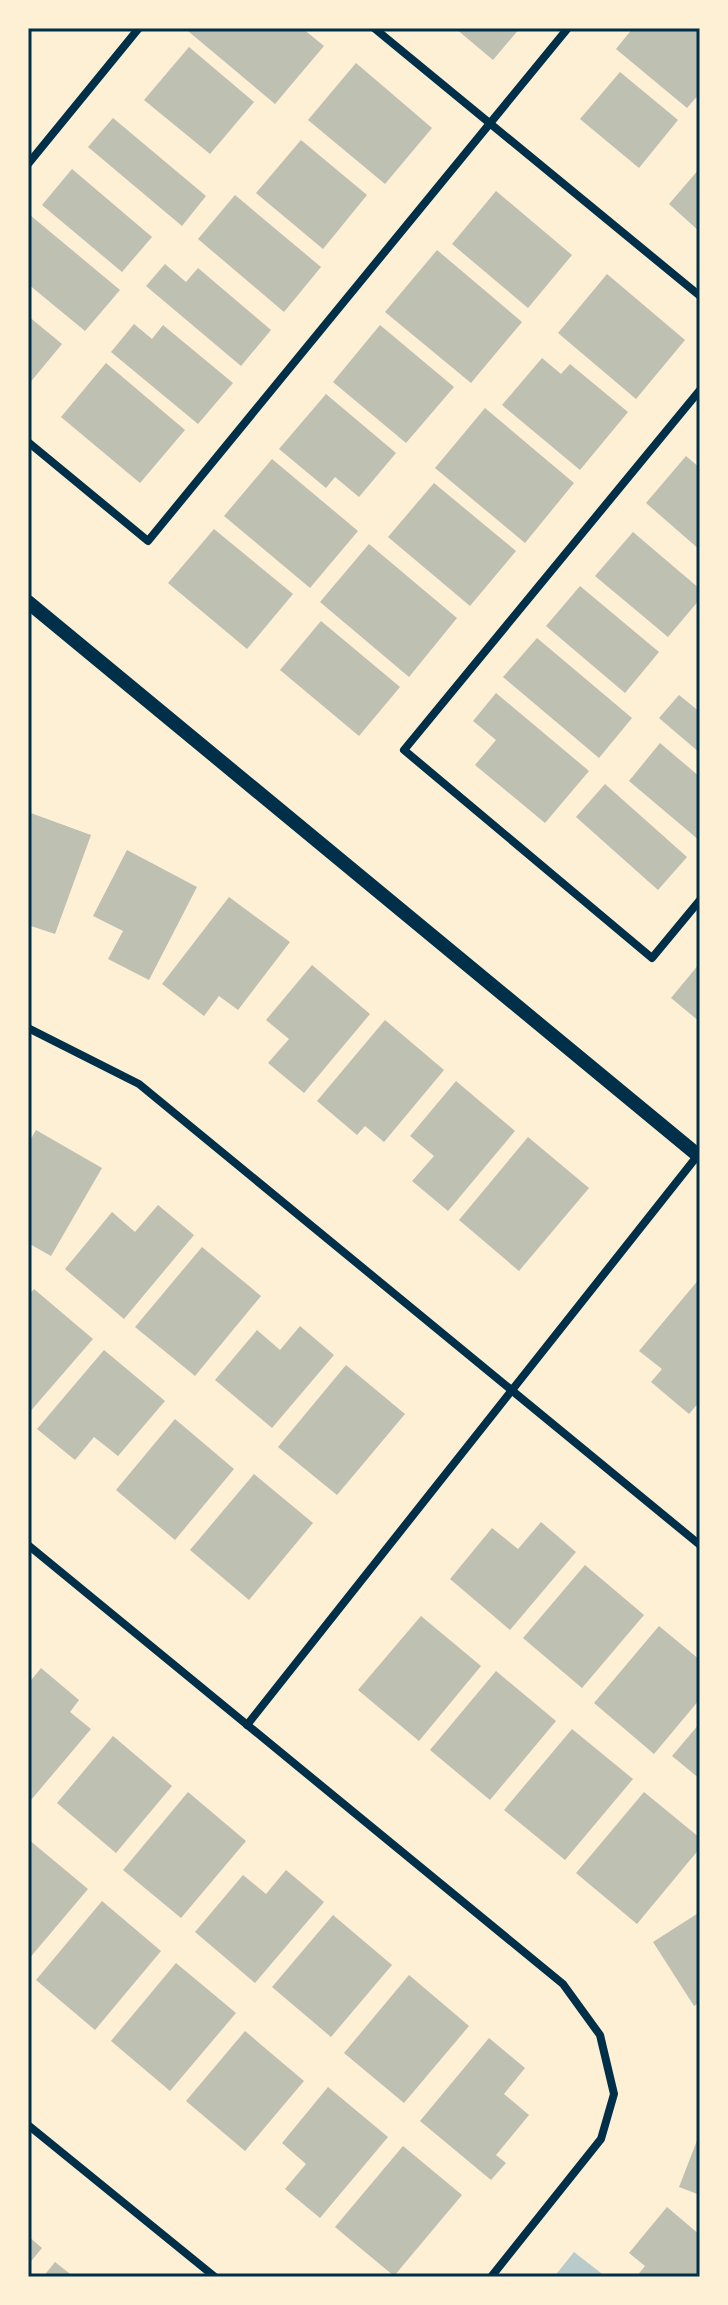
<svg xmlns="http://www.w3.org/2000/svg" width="728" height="2305" viewBox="0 0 728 2305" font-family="'Asap Condensed',sans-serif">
  <rect width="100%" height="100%" fill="#fdf0d5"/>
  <polygon fill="#b9caca" points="574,2252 606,2277 554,2277"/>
  <g fill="#bec0b2">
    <polygon points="190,28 302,28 324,46 275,104 188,31"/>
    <polygon points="455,28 520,28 493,60"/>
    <polygon points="633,28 700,28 700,93 687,108 616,49"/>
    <polygon points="189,47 254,102 210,154 144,100"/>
    <polygon points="356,63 432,128 385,184 308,120"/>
    <polygon points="620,72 678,120 639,168 580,119"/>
    <polygon points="113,118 206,196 182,226 88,147"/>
    <polygon points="301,140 367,195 323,249 256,193"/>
    <polygon points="700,168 700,232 669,204"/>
    <polygon points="72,169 152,237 122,272 42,205"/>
    <polygon points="496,191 572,255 528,308 452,244"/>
    <polygon points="235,195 321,267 284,312 198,239"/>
    <polygon points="30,215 120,290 85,331 28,284"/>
    <polygon points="437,250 522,322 471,383 385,312"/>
    <polygon points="165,264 186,282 198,268 271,330 241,366 146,286"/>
    <polygon points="607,274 685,340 636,399 558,333"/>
    <polygon points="28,316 62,344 28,385"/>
    <polygon points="134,324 152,339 163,325 233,383 198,424 111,352"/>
    <polygon points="380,325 454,387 406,443 333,382"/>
    <polygon points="542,358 561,374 570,364 628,412 580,470 502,405"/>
    <polygon points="106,363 185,430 140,483 61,417"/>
    <polygon points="326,394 396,453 359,497 335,477 326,488 279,449"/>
    <polygon points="485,408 574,483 525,543 435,468"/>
    <polygon points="686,456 700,468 700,550 646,503"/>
    <polygon points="272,459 358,531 310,588 224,516"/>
    <polygon points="434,483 516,551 470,606 388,537"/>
    <polygon points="214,529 293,594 247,649 168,583"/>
    <polygon points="633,532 700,589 700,599 668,637 595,576"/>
    <polygon points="369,544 457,618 409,677 320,602"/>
    <polygon points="580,586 659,652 625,693 546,626"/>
    <polygon points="321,621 400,687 359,736 280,670"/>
    <polygon points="537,638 632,718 599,758 503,677"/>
    <polygon points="496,693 589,771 545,823 475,765 496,740 473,721"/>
    <polygon points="679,695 700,712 700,753 659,718"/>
    <polygon points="660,743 700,777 700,841 629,781"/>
    <polygon points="605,784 687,857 658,890 576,817"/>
    <polygon points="28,812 91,835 55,934 28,925"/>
    <polygon points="127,850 197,887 149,980 108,959 123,931 93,916"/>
    <polygon points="229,897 290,942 238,1010 219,996 204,1016 162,984"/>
    <polygon points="700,963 700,1022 671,998"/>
    <polygon points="312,965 370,1014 304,1093 268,1063 289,1039 266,1020"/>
    <polygon points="385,1020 444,1070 384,1142 365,1126 357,1135 317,1101"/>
    <polygon points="456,1081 515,1131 448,1211 412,1181 434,1156 410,1136"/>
    <polygon points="36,1130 102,1168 51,1256 28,1243 28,1144"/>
    <polygon points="528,1137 589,1188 519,1271 459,1220"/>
    <polygon points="158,1205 194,1235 124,1319 65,1269 112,1212 135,1232"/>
    <polygon points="202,1247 261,1296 195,1376 135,1327"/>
    <polygon points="700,1278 700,1401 689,1414 651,1382 662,1369 639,1351"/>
    <polygon points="34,1289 93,1339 28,1414 28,1296"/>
    <polygon points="300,1326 334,1355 272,1428 215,1380 257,1330 280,1350"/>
    <polygon points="104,1350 165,1401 118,1456 94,1437 75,1460 37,1429"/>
    <polygon points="346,1365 405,1414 337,1495 278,1447"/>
    <polygon points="175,1419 234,1469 175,1540 116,1490"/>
    <polygon points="254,1474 313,1523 249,1600 190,1550"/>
    <polygon points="541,1522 576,1552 510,1630 450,1579 492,1528 518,1549"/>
    <polygon points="585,1565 644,1615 582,1688 523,1638"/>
    <polygon points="421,1616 481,1666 419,1741 358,1690"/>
    <polygon points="659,1626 700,1660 700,1699 654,1754 594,1703"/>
    <polygon points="41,1668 79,1700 70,1712 91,1729 31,1800 28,1797 28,1684"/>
    <polygon points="496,1671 556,1721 490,1800 430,1750"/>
    <polygon points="700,1723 700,1779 672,1756"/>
    <polygon points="572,1729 633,1779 565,1860 504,1810"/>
    <polygon points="113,1736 172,1786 116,1853 57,1803"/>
    <polygon points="188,1792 246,1841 181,1918 123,1870"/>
    <polygon points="644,1792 700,1838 700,1848 637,1924 576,1873"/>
    <polygon points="28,1839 88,1889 28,1960"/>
    <polygon points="286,1870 324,1902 255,1983 195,1932 243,1875 266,1894"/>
    <polygon points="102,1901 161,1951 95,2030 36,1980"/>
    <polygon points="700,1912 700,2002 694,2006 653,1942"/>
    <polygon points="333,1915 392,1965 331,2037 272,1987"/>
    <polygon points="176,1963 236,2013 170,2091 111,2041"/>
    <polygon points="409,1975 469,2026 404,2103 344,2053"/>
    <polygon points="245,2031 304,2081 245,2151 186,2101"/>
    <polygon points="489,2038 525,2068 504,2094 529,2115 496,2155 506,2163 491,2180 420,2121"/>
    <polygon points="328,2087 388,2137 320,2218 285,2189 306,2164 282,2143"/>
    <polygon points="700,2133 700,2195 679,2187"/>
    <polygon points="403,2146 462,2195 394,2276 335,2227"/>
    <polygon points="667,2207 700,2235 700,2277 636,2277 645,2266 629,2253"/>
    <polygon points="28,2236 42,2248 28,2265"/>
    <polygon points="55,2262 74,2277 43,2277"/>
  </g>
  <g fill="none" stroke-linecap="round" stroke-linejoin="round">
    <g stroke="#003049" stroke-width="8">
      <polyline points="374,28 700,296"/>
      <polyline points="28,164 139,28"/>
      <polyline points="700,390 404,750 652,958 700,900"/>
      <polyline points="28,442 148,541 568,28"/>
      <polyline points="28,1028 139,1084 700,1545"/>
      <polyline points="28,1545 563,1984 600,2035 614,2094 601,2139 491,2277"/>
      <polyline points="247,1725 698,1155"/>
      <polyline points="28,2125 215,2277"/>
    </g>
    <polyline stroke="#003049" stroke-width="14" points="28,602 700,1157"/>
  </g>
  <rect width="728" height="2305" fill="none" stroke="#fdf0d5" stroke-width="60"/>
  <rect x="30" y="30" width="668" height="2245" fill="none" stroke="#003049" stroke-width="3"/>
</svg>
